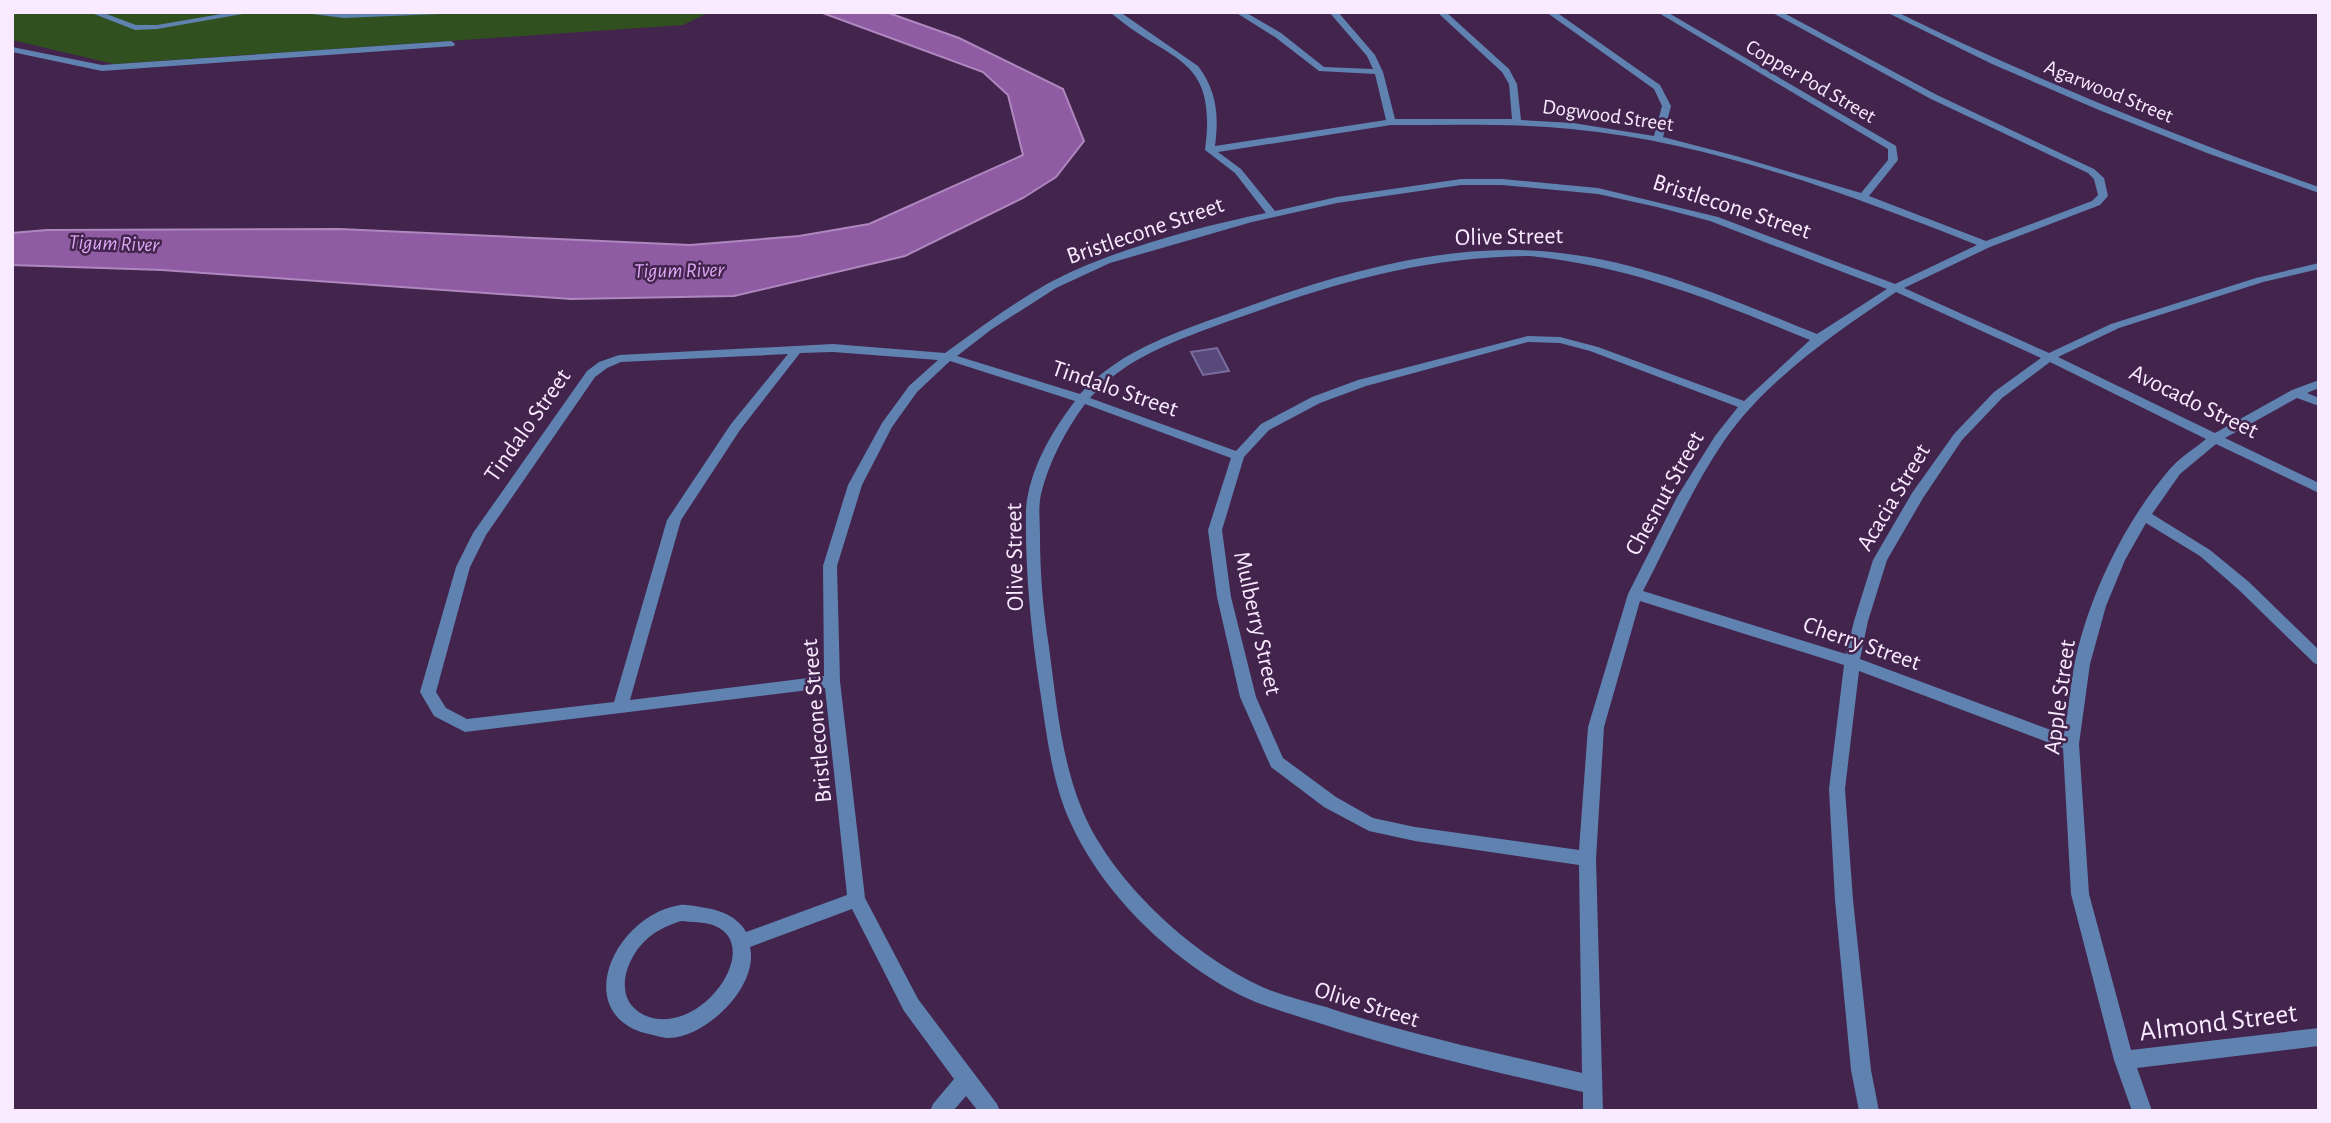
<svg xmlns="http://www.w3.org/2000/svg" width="2331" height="1123" viewBox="0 0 2331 1123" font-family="'Alegreya Sans',sans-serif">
  <rect width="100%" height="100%" fill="#42244d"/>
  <polygon fill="#30501f" points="12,12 710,12 683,25 114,64 12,40"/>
  <polygon fill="#8f5ca3" stroke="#af87bf" stroke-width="2" points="820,12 886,12 959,38 1063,89 1084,141 1056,177 1023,198 905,256 734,296 571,299 162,270 12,265 12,233 47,230 340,229 690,245 799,236 869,224 1023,155 1008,95 983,72"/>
  <polygon fill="#574979" stroke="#7a6d9f" stroke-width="2" points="1217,348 1229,371 1203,375 1191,352"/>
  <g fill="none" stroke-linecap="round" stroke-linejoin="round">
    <g fill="#6082b0" fill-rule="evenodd">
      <polygon points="89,12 101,12 136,25 157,25 233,12 254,12 157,29 135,30"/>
      <polygon points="296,12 443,12 439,14 344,18"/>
      <polygon points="451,41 455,44 454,46 102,71 12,52 12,47 102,65"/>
    </g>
    <g fill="#6082b0" fill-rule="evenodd">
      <path d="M 1110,12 L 1120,12 L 1198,66 C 1217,91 1219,116 1215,146 L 1386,120 L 1375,74 L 1319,71 L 1275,37 L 1235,12 L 1245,12 L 1281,33 L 1324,67 L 1373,69 L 1367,56 L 1329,12 L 1338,12 L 1375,55 L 1383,72 L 1395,119 L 1512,119 L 1509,84 L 1502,72 L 1437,12 L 1446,12 L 1509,69 L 1517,84 L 1521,120 L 1573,123 L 1654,136 L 1662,106 L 1654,89 L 1546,12 L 1556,12 L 1660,85 L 1671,106 L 1663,137 L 1736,156 L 1861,193 L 1888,160 L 1888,149 L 1657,12 L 1667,12 L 1896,146 L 1898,160 L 1869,196 L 1986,241 L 2092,201 L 2098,195 L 2094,179 L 2088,173 L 1931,99 L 1771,12 L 1782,12 L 1937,95 L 2094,169 L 2104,178 L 2108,196 L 2100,205 L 1990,247 L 1904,288 L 2049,353 L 2111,324 L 2256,278 L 2319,263 L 2319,269 L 2263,282 L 2119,328 L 2058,357 L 2215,433 L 2292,390 L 2319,380 L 2319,388 L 2307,393 L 2319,398 L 2319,406 L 2297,398 L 2225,438 L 2319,483 L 2319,493 L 2216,444 L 2180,474 L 2152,514 L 2210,550 L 2249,582 L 2319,650 L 2319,665 L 2314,663 L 2239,590 L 2200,556 L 2146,523 L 2125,560 L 2106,606 L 2090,664 L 2079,744 L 2089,894 L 2131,1050 L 2319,1028 L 2319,1046 L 2137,1068 L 2152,1111 L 2132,1111 L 2114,1060 L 2071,894 L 2063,748 L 1859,671 L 1845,789 L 1853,900 L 1871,1070 L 1879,1111 L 1859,1111 L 1851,1070 L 1835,900 L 1829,789 L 1844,665 L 1640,601 L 1604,727 L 1596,859 L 1603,1111 L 1583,1111 L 1583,1092 C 1495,1072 1407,1052 1322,1024 C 1295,1015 1267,1008 1242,996 C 1167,958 1094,886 1064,807 C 1049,766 1045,721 1038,677 C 1030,621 1025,565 1026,509 C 1029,470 1052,431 1075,401 L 950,361 L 917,392 L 892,427 L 862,485 L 837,566 L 840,681 L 865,898 L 918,999 L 997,1104 L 1000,1111 L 978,1111 L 966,1096 L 953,1111 L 930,1111 L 933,1104 L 954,1079 L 904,1011 L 852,909 L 750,947 C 759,986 707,1037 669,1038 C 664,1038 658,1036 653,1035 C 568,1019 612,916 680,905 C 688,904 698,907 706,908 C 721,910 739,918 746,932 L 847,895 L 825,688 L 465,732 L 434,716 L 420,692 L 456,567 L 473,533 L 587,371 L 599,362 L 619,355 L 833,344 L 945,353 C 978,329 1012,304 1047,284 C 1107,251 1198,227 1266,213 L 1235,173 L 1205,150 C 1218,53 1169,64 1110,12 ZM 1391,125 C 1451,125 1511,123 1571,129 C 1711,142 1847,194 1977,245 L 1895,284 L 1718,217 L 1598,188 L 1502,179 L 1461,179 L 1337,197 L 1275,211 L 1241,169 L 1218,152 ZM 1461,185 L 1502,185 L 1598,194 L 1657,207 L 1710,221 L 1887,289 L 1817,334 C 1739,303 1659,267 1575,255 C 1460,237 1345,271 1238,310 C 1181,331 1122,348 1080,394 L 957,356 L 992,329 L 1056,288 L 1110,263 L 1252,222 L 1337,203 ZM 1530,256 C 1634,267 1715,301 1810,340 L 1744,401 L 1598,347 L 1560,337 L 1528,336 L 1358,380 L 1312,397 L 1261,424 L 1236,451 L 1090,398 C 1127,356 1178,340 1229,321 C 1332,284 1419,257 1530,256 ZM 1896,292 L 2041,358 L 1994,392 L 1954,434 L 1912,493 L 1873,560 L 1854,621 L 1846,654 L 1643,591 C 1669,541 1692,488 1724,441 C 1767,379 1834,334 1896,292 ZM 1528,342 L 1560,343 L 1590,351 L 1738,407 L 1715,436 L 1677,497 L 1628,594 L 1588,727 L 1579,850 L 1415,827 L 1373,818 L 1336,797 L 1283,758 L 1256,697 L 1231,597 L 1222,530 L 1244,457 L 1269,430 L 1320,403 L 1366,386 ZM 833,352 L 938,360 L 909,386 L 882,423 L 848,485 L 823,566 L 824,676 L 630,700 L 681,520 L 740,430 L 800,353 ZM 788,354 L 731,424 L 667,520 L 614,702 L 467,719 L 446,708 L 436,692 L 470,567 L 486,535 L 595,377 L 607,368 L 621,362 ZM 2050,362 L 2206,439 C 2194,449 2179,458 2169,470 C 2124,523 2088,597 2074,666 C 2070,689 2068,712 2064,735 L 1860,659 L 1868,621 L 1887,560 L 1923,498 L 1962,440 L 2002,398 ZM 1085,404 L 1231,458 L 1208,530 L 1217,597 L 1240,697 L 1271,767 L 1324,807 L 1369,831 L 1415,841 L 1579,865 L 1582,1073 C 1497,1053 1410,1035 1326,1007 C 1303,1000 1278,995 1256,984 C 1188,951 1109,878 1081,807 C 1061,757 1056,700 1049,647 C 1043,610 1040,573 1040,536 C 1040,522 1038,508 1041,494 C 1049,462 1065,431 1085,404 ZM 681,921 C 691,922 704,922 713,925 C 767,945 699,1040 644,1015 C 611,999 626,957 648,938 C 657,930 669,925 681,921 Z"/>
      <path d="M 1886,12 L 1897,12 C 2034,79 2175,136 2319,187 L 2319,193 L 2207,153 L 2099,110 L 1992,64 Z"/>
    </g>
  </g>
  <g text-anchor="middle" stroke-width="5" stroke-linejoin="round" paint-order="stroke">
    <g font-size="21" fill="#f9eaff" stroke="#42244d">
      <text transform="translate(1811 81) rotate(30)" y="7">Copper Pod Street</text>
      <text transform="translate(2109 91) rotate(22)" y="7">Agarwood Street</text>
      <text transform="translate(1608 115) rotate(8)" y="7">Dogwood Street</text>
    </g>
    <g font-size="21" font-style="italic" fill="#dfa8f5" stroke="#42244d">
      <text transform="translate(114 243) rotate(2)" y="7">Tigum River</text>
      <text transform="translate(679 270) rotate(-1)" y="7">Tigum River</text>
    </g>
    <g font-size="24" fill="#f9eaff" stroke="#42244d">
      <text transform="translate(1732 206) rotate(18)" y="8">Bristlecone Street</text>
      <text transform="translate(1145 230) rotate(-19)" y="8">Bristlecone Street</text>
      <text transform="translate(1509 236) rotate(-1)" y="8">Olive Street</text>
      <text transform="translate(1115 388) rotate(19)" y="8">Tindalo Street</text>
      <text transform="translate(2194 401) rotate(26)" y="8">Avocado Street</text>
      <text transform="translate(527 425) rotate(-55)" y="8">Tindalo Street</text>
      <text transform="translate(1664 493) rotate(-61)" y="8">Chesnut Street</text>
      <text transform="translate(1893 497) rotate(-59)" y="8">Acacia Street</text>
      <text transform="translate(1014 557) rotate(-91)" y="8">Olive Street</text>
      <text transform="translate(1258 623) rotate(77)" y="8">Mulberry Street</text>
      <text transform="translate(1862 643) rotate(19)" y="8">Cherry Street</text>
      <text transform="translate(2059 697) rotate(-82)" y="8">Apple Street</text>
      <text transform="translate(816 721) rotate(-95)" y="8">Bristlecone Street</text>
      <text transform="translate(1367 1004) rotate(17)" y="8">Olive Street</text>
    </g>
    <g font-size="28" fill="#f9eaff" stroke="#42244d">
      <text transform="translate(2218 1021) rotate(-7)" y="10">Almond Street</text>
    </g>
  </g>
  <rect width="2331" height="1123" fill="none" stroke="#f9eaff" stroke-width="28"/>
</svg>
